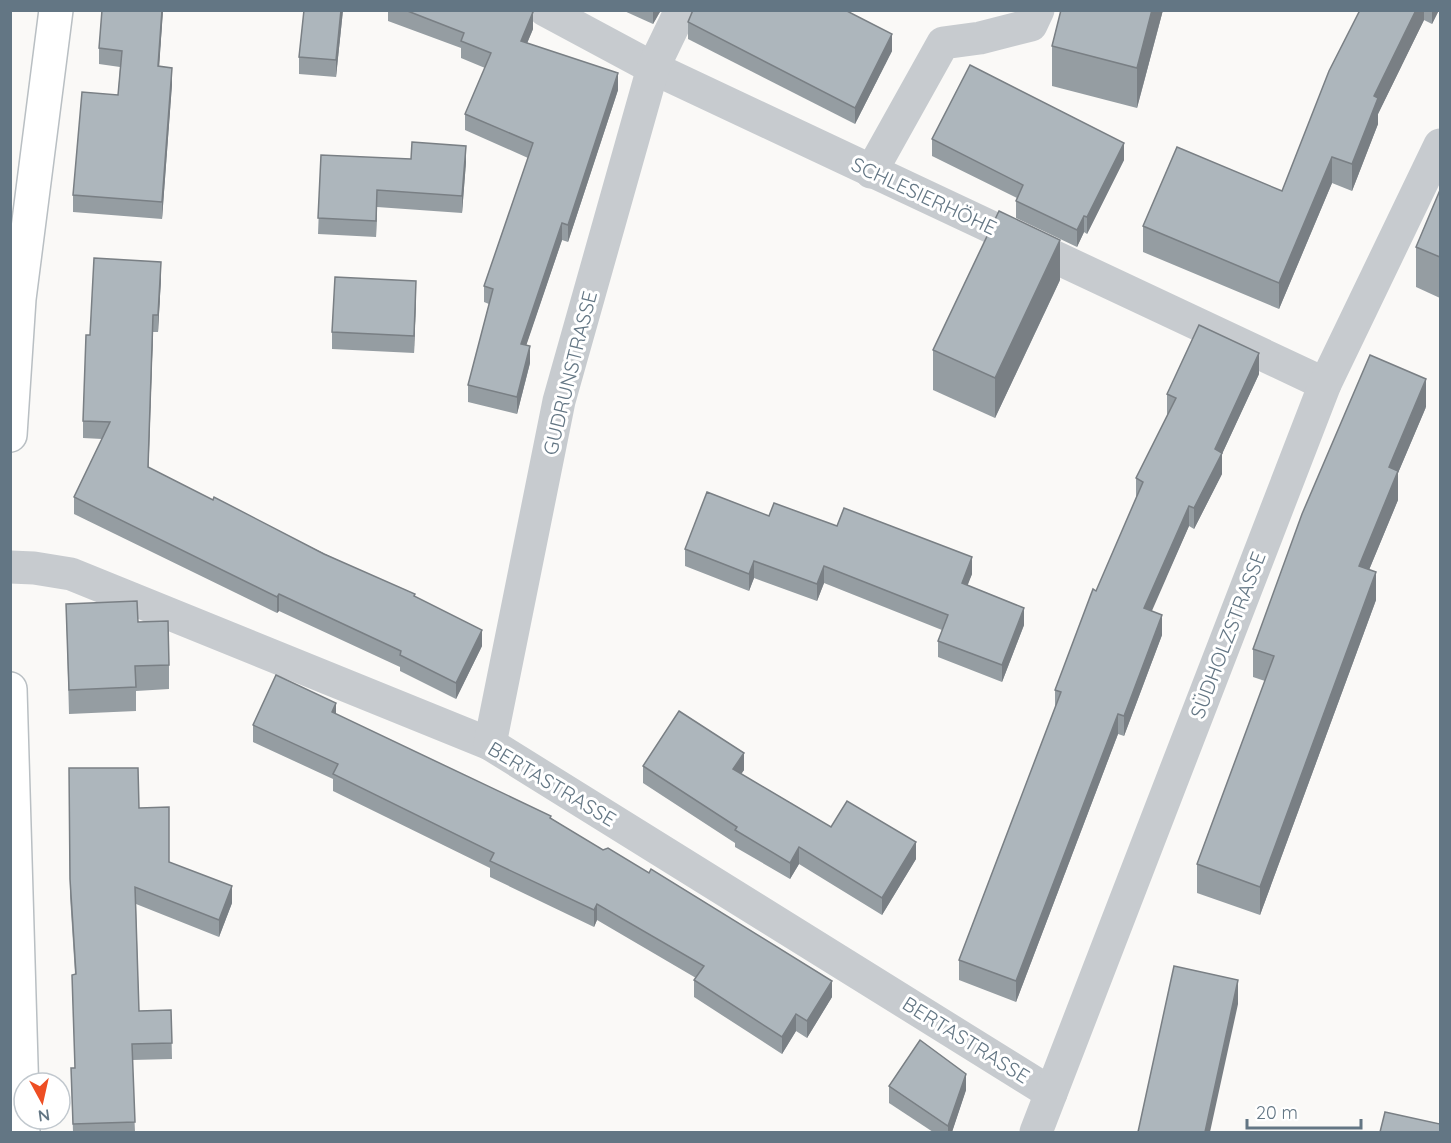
<svg xmlns="http://www.w3.org/2000/svg" width="1451" height="1143" viewBox="0 0 1451 1143" font-family="Quicksand,sans-serif">
  <rect width="100%" height="100%" fill="#faf9f7"/>
  <g fill="none" stroke-linecap="round" stroke-linejoin="round">
    <g stroke="#b9bfc3" stroke-width="36">
      <g id="secondary">
        <polyline points="10,435 19,299 56,10"/>
        <polyline points="10,689 23,1132"/>
      </g>
    </g>
    <g stroke="#c7cbcf" stroke-width="33">
      <polyline points="545,10 653,68 1325,384"/>
      <polyline points="871,172 943,43 980,38 1031,25 1038,10"/>
      <polyline points="10,567 34,568 71,574 490,744 1051,1093"/>
      <polyline points="490,744 559,401 653,68 681,10"/>
      <polyline points="1036,1132 1325,384 1440,145"/>
    </g>
    <use href="#secondary" stroke="#fff" stroke-width="33"/>
  </g>
  <g fill="#959da2">
    <polygon points="102,10 163,10 159,67 172,84 162,219 73,212 73,195 118,95 120,67 99,64 99,48"/>
    <polygon points="304,10 343,10 336,77 299,74 299,57"/>
    <polygon points="388,10 529,10 533,29 527,43 618,90 568,242 562,240 526,345 530,363 517,414 468,402 468,385 489,304 484,302 484,286 528,158 465,130 465,114 485,68 461,58 461,48 388,21"/>
    <polygon points="622,10 661,10 653,24"/>
    <polygon points="1061,10 1163,10 1137,108 1052,86 1052,46"/>
    <polygon points="1360,10 1439,10 1432,24 1424,20 1378,114 1378,124 1352,191 1332,183 1279,309 1143,252 1143,226 1282,191"/>
    <polygon points="688,22 892,51 855,124 688,39"/>
    <polygon points="932,139 1124,160 1087,234 1084,232 1077,247 1016,218 1016,201 1017,198 932,156"/>
    <polygon points="321,155 466,162 462,213 377,207 376,237 318,234"/>
    <polygon points="1440,190 1440,298 1416,287 1416,247"/>
    <polygon points="161,278 158,332 153,332 148,467 213,500 415,597 482,646 456,699 400,671 400,667 279,611 277,613 74,514 74,497 102,439 83,438 83,421 90,335"/>
    <polygon points="1060,280 995,418 933,390 933,350"/>
    <polygon points="416,298 414,353 332,349 332,332"/>
    <polygon points="1259,374 1222,454 1222,474 1194,529 1189,526 1151,611 1162,635 1124,736 1118,734 1016,1002 959,980 959,960 1055,708 1055,690 1136,499 1136,478 1168,414 1167,414 1167,394"/>
    <polygon points="1426,407 1398,473 1398,500 1369,570 1376,600 1260,915 1197,893 1197,864 1265,681 1253,677 1253,649"/>
    <polygon points="769,516 837,526 972,574 967,585 1024,625 1002,682 938,657 938,641 942,630 824,583 817,601 754,578 749,591 685,566 685,549"/>
    <polygon points="66,604 138,622 169,665 169,689 136,691 136,711 69,714"/>
    <polygon points="336,714 551,818 832,997 807,1038 796,1031 782,1054 694,997 694,980 696,978 597,920 594,927 490,877 490,868 333,791 333,779 253,742 253,725"/>
    <polygon points="643,766 744,770 741,774 831,827 916,859 882,915 799,864 790,879 735,847 735,843 643,783"/>
    <polygon points="69,768 139,808 169,862 232,903 219,937 136,904 139,1011 171,1010 172,1059 132,1060 135,1132 73,1132 71,1068 75,1068 72,975 75,974 70,896"/>
    <polygon points="889,1086 966,1090 952,1132 933,1132 889,1103"/>
  </g>
  <g fill="#797f84">
    <polygon points="162,10 163,10 158,83 158,66"/>
    <polygon points="341,10 343,10 336,77 336,60"/>
    <polygon points="653,10 661,10 653,24"/>
    <polygon points="1152,10 1163,10 1137,108 1137,68"/>
    <polygon points="1416,10 1424,10 1424,20 1378,114 1378,124 1352,191 1352,164 1374,96"/>
    <polygon points="1432,10 1439,10 1432,24"/>
    <polygon points="533,12 533,29 521,58 521,41"/>
    <polygon points="892,34 892,51 855,124 855,108"/>
    <polygon points="172,68 172,84 162,219 162,202"/>
    <polygon points="618,73 618,90 568,242 568,225"/>
    <polygon points="1124,143 1124,160 1087,234 1087,217"/>
    <polygon points="466,146 466,162 462,213 462,196"/>
    <polygon points="1332,157 1332,183 1279,309 1279,283"/>
    <polygon points="377,190 377,207 376,237 376,221"/>
    <polygon points="1084,216 1084,232 1077,247 1077,230"/>
    <polygon points="562,223 562,240 521,361 521,344"/>
    <polygon points="1060,240 1060,280 995,418 995,378"/>
    <polygon points="161,262 161,278 158,332 158,315"/>
    <polygon points="416,281 416,298 414,353 414,336"/>
    <polygon points="153,315 153,332 148,484 148,467"/>
    <polygon points="530,346 530,363 517,414 517,397"/>
    <polygon points="1259,353 1259,374 1222,454 1222,474 1194,529 1194,508 1215,449"/>
    <polygon points="1426,379 1426,407 1398,473 1398,500 1359,594 1359,566 1389,467"/>
    <polygon points="1189,506 1189,526 1144,629 1144,608"/>
    <polygon points="972,557 972,574 962,600 962,583"/>
    <polygon points="754,561 754,578 749,591 749,574"/>
    <polygon points="824,566 824,583 817,601 817,584"/>
    <polygon points="1376,572 1376,600 1260,915 1260,887"/>
    <polygon points="279,594 279,611 277,613 277,597"/>
    <polygon points="1024,608 1024,625 1002,682 1002,665"/>
    <polygon points="1162,615 1162,635 1124,736 1124,716"/>
    <polygon points="482,630 482,646 456,699 456,683"/>
    <polygon points="336,703 336,720 332,712"/>
    <polygon points="1118,714 1118,734 1016,1002 1016,981"/>
    <polygon points="744,753 744,770 733,786 733,769"/>
    <polygon points="916,842 916,859 882,915 882,898"/>
    <polygon points="799,847 799,864 790,879 790,863"/>
    <polygon points="232,886 232,903 219,937 219,920"/>
    <polygon points="597,904 597,920 594,927 594,910"/>
    <polygon points="1238,980 1238,1004 1210,1132 1205,1132"/>
    <polygon points="832,981 832,997 807,1038 807,1021"/>
    <polygon points="796,1014 796,1031 782,1054 782,1037"/>
    <polygon points="966,1074 966,1090 952,1132 948,1132 948,1126"/>
  </g>
  <g fill="#adb6bc" stroke="#797f84" stroke-width="1.5">
    <polygon points="102,10 162,10 158,66 172,68 162,202 73,195 82,92 118,95 122,51 99,48"/>
    <polygon points="304,10 341,10 336,60 299,57"/>
    <polygon points="405,10 529,10 533,12 521,41 618,73 568,225 562,223 521,344 530,346 517,397 468,385 493,289 484,286 533,143 465,114 491,53 461,41 464,33"/>
    <polygon points="693,10 845,10 892,34 855,108 688,22"/>
    <polygon points="1061,10 1152,10 1137,68 1052,46"/>
    <polygon points="1360,10 1416,10 1374,96 1378,98 1352,164 1332,157 1279,283 1143,226 1177,147 1282,191 1329,71"/>
    <polygon points="970,65 1124,143 1087,217 1084,216 1077,230 1016,201 1023,185 932,139"/>
    <polygon points="412,142 466,146 462,196 377,190 376,221 318,218 321,155 411,159"/>
    <polygon points="1440,190 1440,257 1416,247"/>
    <polygon points="999,211 1060,240 995,378 933,350"/>
    <polygon points="94,258 161,262 158,315 153,315 148,467 213,500 214,497 324,554 415,594 414,596 482,630 456,683 400,655 401,651 279,594 277,597 74,497 110,422 83,421 86,335 90,335"/>
    <polygon points="335,277 416,281 414,336 332,332"/>
    <polygon points="1199,325 1259,353 1215,449 1222,453 1194,508 1189,506 1144,608 1162,615 1124,716 1118,714 1016,981 959,960 1061,692 1055,690 1093,589 1096,591 1143,482 1136,478 1176,398 1167,394"/>
    <polygon points="1370,355 1426,379 1389,467 1398,471 1359,566 1376,572 1260,887 1197,864 1274,656 1253,649 1302,514"/>
    <polygon points="707,492 769,516 774,503 837,526 844,508 972,557 962,583 1024,608 1002,665 938,641 948,615 824,566 817,584 754,561 749,574 685,549"/>
    <polygon points="137,601 138,622 168,621 169,665 135,666 136,687 69,690 66,604"/>
    <polygon points="276,675 336,703 332,712 551,816 550,818 603,850 608,848 649,873 651,869 832,981 807,1021 796,1014 782,1037 694,980 704,966 597,904 594,910 490,861 494,853 333,774 338,764 253,725"/>
    <polygon points="679,711 744,753 733,769 831,827 847,801 916,842 882,898 799,847 790,863 735,830 737,827 643,766"/>
    <polygon points="69,768 138,768 139,808 169,807 169,862 232,886 219,920 135,887 139,1011 171,1010 172,1043 132,1044 135,1122 73,1124 71,1068 75,1068 72,975 76,974 70,879"/>
    <polygon points="1174,966 1238,980 1205,1132 1138,1132"/>
    <polygon points="920,1040 966,1074 948,1126 889,1086"/>
    <polygon points="1385,1112 1440,1124 1440,1132 1380,1132"/>
  </g>
  <g text-anchor="middle" stroke-width="6" stroke-linejoin="round" paint-order="stroke">
    <g font-size="20" fill="#637684" stroke="#fff">
      <text transform="translate(924 196) rotate(25)" y="7">SCHLESIERHÖHE</text>
      <text transform="translate(570 373) rotate(-76)" y="7">GUDRUNSTRASSE</text>
      <text transform="translate(1228 635) rotate(-69)" y="7">SÜDHOLZSTRASSE</text>
      <text transform="translate(552 784) rotate(31)" y="7">BERTASTRASSE</text>
      <text transform="translate(966 1040) rotate(32)" y="7">BERTASTRASSE</text>
    </g>
  </g>
  <rect width="1451" height="1143" fill="none" stroke="#637684" stroke-width="24"/>
  <g transform="translate(42 1101) rotate(172)"><circle r="28" fill="#ffffff" stroke="#c1c8ce" stroke-width="1.5"/>
  <path d="M0-4.5L10 22L0 15L-10 22Z" fill="#ee4e23"/>
  <text y="-9" font-size="16" font-weight="bold" text-anchor="middle" fill="#637684">N</text>
  </g>
  <path d="M1247 1119v9h114v-9" fill="none" stroke="#637684" stroke-width="3"/>
  <text x="1256" y="1119" font-size="18" fill="#637684" stroke="#ffffff" stroke-width="4.5" paint-order="stroke">20 m</text>
</svg>
